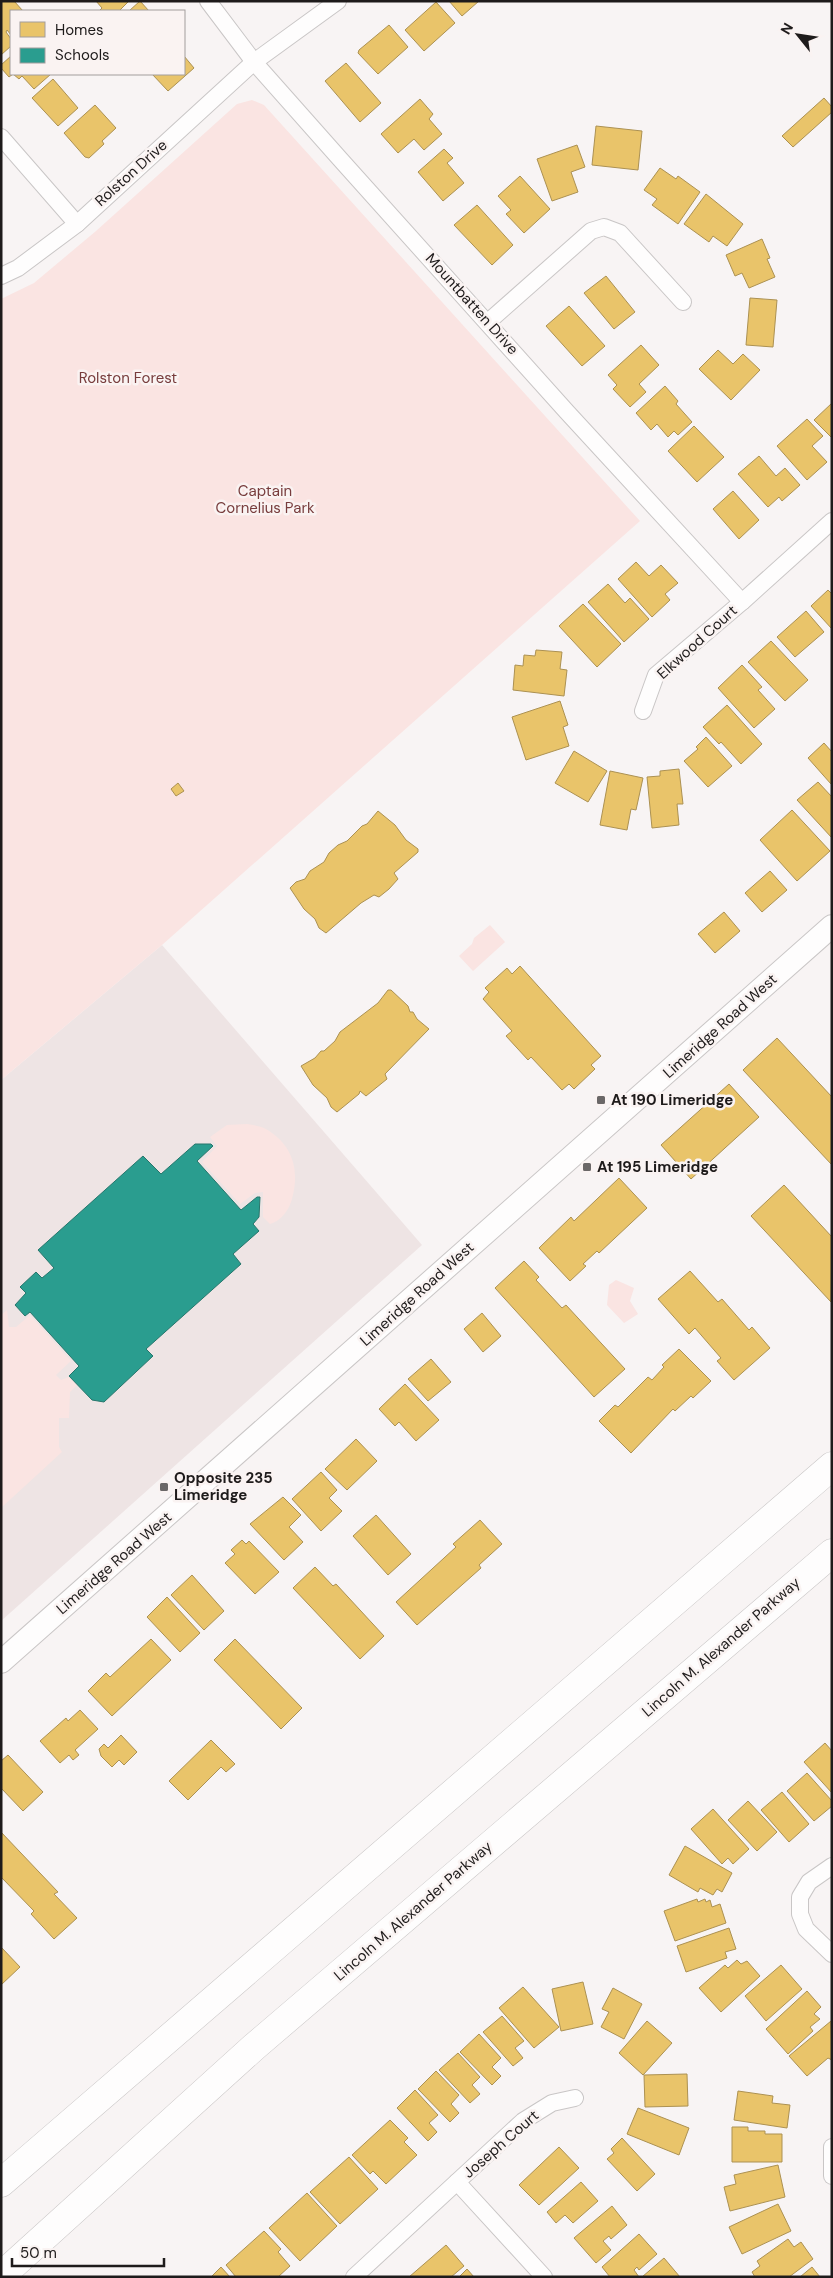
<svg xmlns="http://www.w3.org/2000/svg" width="833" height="2278" viewBox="0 0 833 2278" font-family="'DM Sans',sans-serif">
  <rect width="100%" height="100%" fill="#f8f4f4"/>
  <polygon fill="#eee4e4" points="162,945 422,1245 1,1621 1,1080"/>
  <g fill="#fae4e2">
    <polygon points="252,100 264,105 640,521 162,945 1,1080 1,299 34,283 96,231 237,104"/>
    <polygon points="490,925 505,942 473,971 459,956 472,944 474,938"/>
    <path d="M 247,1124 C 253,1125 261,1126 266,1129 C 293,1145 300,1170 292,1199 C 289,1210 281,1221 270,1224 L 263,1217 L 263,1192 L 255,1193 L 240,1204 L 202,1162 L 217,1146 L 210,1137 L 227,1125 Z"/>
    <polygon points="616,1280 634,1288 630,1301 638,1314 624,1323 607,1305 609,1285"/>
    <polygon points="7,1310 9,1327 16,1327 30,1315 71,1361 56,1375 61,1380 69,1377 77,1385 70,1392 69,1418 59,1418 59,1447 62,1452 1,1508 1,1315"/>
  </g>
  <g fill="#e9c46a" stroke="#ac9152">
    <polygon points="1,1 14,1 23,11 11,11 11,35 7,30 6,32 11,39 11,46 1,55"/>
    <polygon points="96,1 129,1 119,11 99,11 102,8"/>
    <polygon points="140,1 149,11 129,11"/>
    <polygon points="449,1 479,1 462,16"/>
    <polygon points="436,2 455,23 424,51 405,30"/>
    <polygon points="389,25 408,47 378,74 358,53 359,50"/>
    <polygon points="11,56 13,74 9,77 1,68 1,65"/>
    <polygon points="184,56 194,68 168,91 152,74 184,74"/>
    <polygon points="346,63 381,103 360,122 325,81"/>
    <polygon points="13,74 51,74 34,89 22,76 19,79"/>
    <polygon points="53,79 78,108 58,126 32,98"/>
    <polygon points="824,98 832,107 832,112 793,147 782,136"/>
    <polygon points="420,99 433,114 429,119 442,134 424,150 414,139 398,153 381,134"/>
    <polygon points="95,105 116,128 102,141 104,144 89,158 85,157 64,133"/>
    <polygon points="596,126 642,131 638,170 592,165"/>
    <polygon points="577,145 585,167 571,172 578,192 552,201 537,159"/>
    <polygon points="444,149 453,158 447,163 464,183 443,201 418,172"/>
    <polygon points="660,168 676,179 678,176 700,192 678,224 652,205 657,199 644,190"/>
    <polygon points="520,176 550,209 524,233 506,214 511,210 498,196"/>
    <polygon points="706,194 743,224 727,246 713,236 709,242 684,224"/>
    <polygon points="477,205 513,245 492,265 454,225"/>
    <polygon points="762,239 770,258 767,259 775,277 749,288 742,273 735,276 726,255"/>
    <polygon points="606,276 635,312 614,329 584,293"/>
    <polygon points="750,298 777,300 773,347 746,345"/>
    <polygon points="569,306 605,346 582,366 546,326"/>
    <polygon points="641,345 659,365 639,384 646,392 630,407 613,389 617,385 608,375"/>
    <polygon points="718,350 733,364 743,354 760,370 731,400 699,369"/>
    <polygon points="665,386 678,401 676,404 692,422 678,435 674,431 668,437 657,424 651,430 636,413"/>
    <polygon points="832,403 832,438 814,420"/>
    <polygon points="807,419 823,436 812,446 827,462 807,480 777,446"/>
    <polygon points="694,426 724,457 697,482 668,451"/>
    <polygon points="759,456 776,476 785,468 800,485 782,501 779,497 768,507 738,474"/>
    <polygon points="733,491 759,520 739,539 713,509"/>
    <polygon points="636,562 649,576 661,565 678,583 665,594 670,600 652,617 618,579"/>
    <polygon points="608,584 625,603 630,598 649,619 624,642 588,602"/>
    <polygon points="828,590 832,594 832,629 811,606"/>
    <polygon points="583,604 621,644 597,667 559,626"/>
    <polygon points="806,611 824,632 795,657 777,637"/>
    <polygon points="771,641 808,680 785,701 748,662"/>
    <polygon points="536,650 562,652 560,669 567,670 564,696 513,690 515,665 523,666 524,655 535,656"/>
    <polygon points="742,665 762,687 758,690 775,709 754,728 718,688"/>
    <polygon points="560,701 568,725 563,727 569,746 526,760 512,717"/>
    <polygon points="727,705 762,744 741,764 721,742 719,744 703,727"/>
    <polygon points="706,737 732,766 708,787 684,761 698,749 696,747"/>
    <polygon points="824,743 832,752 831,784 808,758"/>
    <polygon points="574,751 607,771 588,802 555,783"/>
    <polygon points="679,769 683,804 677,804 679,825 652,828 647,777 660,776 660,771"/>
    <polygon points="610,771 643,778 636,810 631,809 627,830 600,825"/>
    <polygon points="818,782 832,797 832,838 797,800"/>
    <polygon points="178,783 184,791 176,796 171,789"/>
    <polygon points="792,810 830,851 797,881 760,840"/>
    <polygon points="378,811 395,825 406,840 418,849 418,852 394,873 398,879 389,889 379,897 374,895 361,903 326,933 319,928 315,919 304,909 290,888 296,882 305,879 310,871 324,862 329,853 338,845 347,841 362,826 367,824"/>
    <polygon points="770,871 787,890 762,912 745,893"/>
    <polygon points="724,912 740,931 715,953 698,934"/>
    <polygon points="520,966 601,1056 591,1065 595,1069 574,1089 569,1084 562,1090 531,1057 528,1060 506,1036 512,1031 483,999 489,992 485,988 507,968 512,974"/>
    <polygon points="388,990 391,990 408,1006 410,1012 413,1012 417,1019 429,1029 385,1074 387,1079 366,1096 360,1091 359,1094 337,1112 331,1107 327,1098 313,1085 301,1066 315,1058 321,1051 324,1051 335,1041 340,1032 378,1003"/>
    <polygon points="777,1038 832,1097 832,1165 743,1070"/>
    <polygon points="729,1084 759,1117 691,1179 661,1145"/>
    <polygon points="619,1178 647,1208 599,1253 597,1251 583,1264 586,1266 570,1281 539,1248 571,1217 574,1221"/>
    <polygon points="784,1185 832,1237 831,1302 751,1216"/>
    <polygon points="524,1261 539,1277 536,1280 562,1308 566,1305 625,1369 594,1397 495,1288"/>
    <polygon points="690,1271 718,1302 722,1299 749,1330 752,1327 770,1348 734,1380 717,1361 721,1358 695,1328 689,1334 658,1299"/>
    <polygon points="482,1313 501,1336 483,1352 464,1329"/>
    <polygon points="679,1349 711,1381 693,1398 691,1396 675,1411 673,1409 631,1453 599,1421 615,1405 618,1407 648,1377 652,1380 664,1367 662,1365"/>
    <polygon points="431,1359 451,1382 428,1401 408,1379"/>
    <polygon points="405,1384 439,1420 416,1441 399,1422 395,1426 379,1409"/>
    <polygon points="356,1439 377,1461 347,1490 325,1469"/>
    <polygon points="321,1472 337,1490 329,1498 342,1511 321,1531 292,1499"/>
    <polygon points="283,1497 301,1515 289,1527 303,1542 284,1560 250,1524"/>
    <polygon points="376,1515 411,1554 388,1575 353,1536"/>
    <polygon points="480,1520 502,1544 479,1565 481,1568 417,1625 396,1602 456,1547 453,1544"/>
    <polygon points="242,1540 246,1544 249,1541 279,1572 255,1594 225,1563 235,1554 231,1550"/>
    <polygon points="315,1567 333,1586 336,1584 384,1636 360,1659 293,1588"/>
    <polygon points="192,1575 224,1611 204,1630 171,1595"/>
    <polygon points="167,1597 200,1633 180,1652 147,1617"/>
    <polygon points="151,1639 171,1660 112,1716 88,1691 106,1673 110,1677"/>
    <polygon points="235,1639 302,1708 281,1729 214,1660"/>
    <polygon points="80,1710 98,1729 75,1750 79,1755 73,1760 69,1755 60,1763 40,1741 66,1718 68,1721"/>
    <polygon points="121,1735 137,1752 124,1765 119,1760 112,1767 101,1756 99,1749 104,1744 108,1748"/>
    <polygon points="211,1740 235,1764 226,1772 221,1767 188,1800 169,1781"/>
    <polygon points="825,1743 832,1751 832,1793 804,1762"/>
    <polygon points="8,1755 43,1792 23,1811 1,1788 1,1761"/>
    <polygon points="807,1773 832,1801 832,1806 814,1821 787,1791"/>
    <polygon points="782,1792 809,1824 789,1842 761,1810"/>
    <polygon points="748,1801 777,1832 757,1851 728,1820"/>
    <polygon points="713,1809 749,1849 733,1864 728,1858 722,1864 691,1829"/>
    <polygon points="1,1832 58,1892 54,1894 77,1918 54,1939 31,1914 34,1911 1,1877"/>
    <polygon points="685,1846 732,1873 722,1892 717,1889 713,1895 700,1888 698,1892 669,1875"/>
    <polygon points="697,1899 698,1902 705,1899 706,1902 710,1900 712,1907 720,1904 726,1923 675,1941 664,1911"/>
    <polygon points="729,1928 736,1949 725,1952 727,1958 686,1972 677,1946"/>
    <polygon points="1,1947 20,1967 1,1985"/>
    <polygon points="737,1960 741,1964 747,1961 760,1976 721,2012 699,1988 725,1965 728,1968"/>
    <polygon points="781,1965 802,1989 766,2021 745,1996"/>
    <polygon points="583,1982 593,2024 561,2031 552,1989"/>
    <polygon points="523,1987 559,2027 534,2048 499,2008"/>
    <polygon points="613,1988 642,2004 624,2039 601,2027 609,2012 602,2009"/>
    <polygon points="807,1991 821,2007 814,2014 820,2019 810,2027 813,2031 788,2054 766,2029"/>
    <polygon points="502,2016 524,2041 515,2048 523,2058 513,2066 483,2032"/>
    <polygon points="647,2021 672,2043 643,2075 619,2053"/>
    <polygon points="831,2021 832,2060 828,2058 807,2076 789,2056"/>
    <polygon points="479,2034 501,2058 492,2067 501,2076 492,2085 460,2052"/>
    <polygon points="458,2053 480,2077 472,2085 480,2094 470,2103 439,2070"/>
    <polygon points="436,2071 459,2095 451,2104 459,2113 450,2122 418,2089"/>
    <polygon points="687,2074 688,2106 645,2107 644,2075"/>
    <polygon points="415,2090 438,2115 429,2123 437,2132 428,2141 397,2108"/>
    <polygon points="738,2091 773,2096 772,2103 790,2105 787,2128 734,2120"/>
    <polygon points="638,2108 689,2128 679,2155 627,2134"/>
    <polygon points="390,2120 408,2138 404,2142 417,2155 386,2184 373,2171 370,2174 352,2155"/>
    <polygon points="732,2127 748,2127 748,2131 765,2131 765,2134 782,2134 782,2162 732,2162"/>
    <polygon points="622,2138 655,2174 637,2191 607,2159 614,2153 611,2149"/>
    <polygon points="559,2147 579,2168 539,2205 519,2185"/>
    <polygon points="349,2157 378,2189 340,2224 310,2192"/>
    <polygon points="778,2165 785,2197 730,2211 724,2187 736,2184 734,2175"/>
    <polygon points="581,2182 598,2201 573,2223 565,2215 556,2223 547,2212"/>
    <polygon points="307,2193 337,2226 300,2261 269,2228"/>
    <polygon points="778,2204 791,2231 742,2254 729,2227"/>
    <polygon points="612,2206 627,2225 611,2239 609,2236 603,2241 611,2250 596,2263 574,2238"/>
    <polygon points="264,2231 281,2249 278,2252 290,2266 278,2277 236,2277 226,2265"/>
    <polygon points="639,2234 657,2254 639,2270 637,2267 634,2270 639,2277 610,2277 602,2267"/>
    <polygon points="788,2239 794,2247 801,2242 813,2259 789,2277 755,2277 752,2272 760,2266 757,2261"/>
    <polygon points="446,2245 464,2266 451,2277 409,2277"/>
    <polygon points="664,2258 680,2277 642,2277"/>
    <polygon points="221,2267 230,2277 211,2277"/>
    <polygon points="812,2267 820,2277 800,2277"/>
    <polygon points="467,2269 474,2277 459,2277"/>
  </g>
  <polygon fill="#2a9d8f" stroke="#26766c" points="195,1144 211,1144 213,1146 197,1161 241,1210 257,1197 260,1197 259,1217 253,1224 259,1231 233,1254 241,1264 146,1349 153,1356 104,1402 92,1400 69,1376 79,1366 30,1312 25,1316 15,1305 26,1293 20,1287 36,1272 42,1278 54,1268 38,1250 143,1156 161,1174"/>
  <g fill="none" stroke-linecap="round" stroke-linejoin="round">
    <g stroke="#c9c6c6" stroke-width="18">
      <g id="street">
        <polyline points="208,1 254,62 340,159 567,412 742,602"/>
        <polyline points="1,137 77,224"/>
        <polyline points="1,276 18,268 77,224 254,62 338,1"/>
        <polyline points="488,322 591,231 604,227 620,233 683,302"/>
        <polyline points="643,711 656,675 742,602 832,521"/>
        <polyline points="832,1866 809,1882 800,1897 800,1914 806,1929 832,1954"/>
        <polyline points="832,2147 832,2176"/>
        <polyline points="457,2182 544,2277"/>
        <polyline points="354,2277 523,2121 552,2103 575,2098"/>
      </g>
    </g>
    <g stroke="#c9c6c6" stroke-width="24">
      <polyline id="secondary" points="1,1662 832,926"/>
    </g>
    <g stroke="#c9c6c6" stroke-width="29">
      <g id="highway">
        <polyline points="1,2183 832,1466"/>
        <polyline points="1,2276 254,2047 832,1553"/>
      </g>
    </g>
    <use href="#street" stroke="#fefdfd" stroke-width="16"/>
    <use href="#secondary" stroke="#fefdfd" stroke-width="22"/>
    <use href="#highway" stroke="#fefdfd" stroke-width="28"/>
  </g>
  <g fill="#6a6767" stroke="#faf3f2" stroke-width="2">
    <rect x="596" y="1095" width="10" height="10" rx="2.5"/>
    <rect x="582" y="1162" width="10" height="10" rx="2.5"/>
    <rect x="159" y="1482" width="10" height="10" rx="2.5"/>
  </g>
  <g text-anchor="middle" stroke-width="5" stroke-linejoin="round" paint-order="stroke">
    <g font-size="15" fill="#1e1b1b" stroke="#faf3f2">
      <text transform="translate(131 173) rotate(-42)" y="5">Rolston Drive</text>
      <text transform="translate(472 304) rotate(48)" y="5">Mountbatten Drive</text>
      <text transform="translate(697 642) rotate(-42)" y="5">Elkwood Court</text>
      <text transform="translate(720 1026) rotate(-42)" y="5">Limeridge Road West</text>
      <text transform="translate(417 1294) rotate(-42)" y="5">Limeridge Road West</text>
      <text transform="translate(114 1563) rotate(-41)" y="5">Limeridge Road West</text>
      <text transform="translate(721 1647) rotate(-41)" y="5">Lincoln M. Alexander Parkway</text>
      <text transform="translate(413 1911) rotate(-41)" y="5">Lincoln M. Alexander Parkway</text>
      <text transform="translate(501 2144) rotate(-41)" y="5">Joseph Court</text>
    </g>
    <g font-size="15" fill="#783d3d" stroke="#faf3f2">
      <text x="128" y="383">Rolston Forest</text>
      <text x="265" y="496">Captain<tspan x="265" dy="17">Cornelius Park</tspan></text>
    </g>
    <g font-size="15" font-weight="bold" fill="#1e1b1b" stroke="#faf3f2" text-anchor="start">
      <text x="611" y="1105">At 190 Limeridge</text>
      <text x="597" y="1172">At 195 Limeridge</text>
      <text x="174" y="1483">Opposite 235<tspan x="174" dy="17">Limeridge</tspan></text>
    </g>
  </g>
  <rect width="833" height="2278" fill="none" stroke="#1e1b1b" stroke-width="5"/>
  <rect x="10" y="10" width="175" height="65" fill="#faf3f2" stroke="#a29d9c"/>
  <rect x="20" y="22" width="25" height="15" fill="#e9c46a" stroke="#a29d9c"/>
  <text x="55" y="35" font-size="15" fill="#1e1b1b">Homes</text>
  <rect x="20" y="48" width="25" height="15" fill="#2a9d8f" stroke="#a29d9c"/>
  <text x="55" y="60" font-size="15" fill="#1e1b1b">Schools</text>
  <g transform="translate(798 35) rotate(300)" stroke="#faf3f2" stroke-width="4" paint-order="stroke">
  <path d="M0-4L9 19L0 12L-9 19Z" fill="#1e1b1b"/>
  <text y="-8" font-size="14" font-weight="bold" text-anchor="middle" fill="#1e1b1b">N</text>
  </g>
  <path d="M12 2258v8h152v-8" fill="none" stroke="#1e1b1b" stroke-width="2.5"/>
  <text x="20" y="2258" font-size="15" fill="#1e1b1b" stroke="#faf3f2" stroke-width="4" paint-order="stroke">50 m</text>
</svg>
